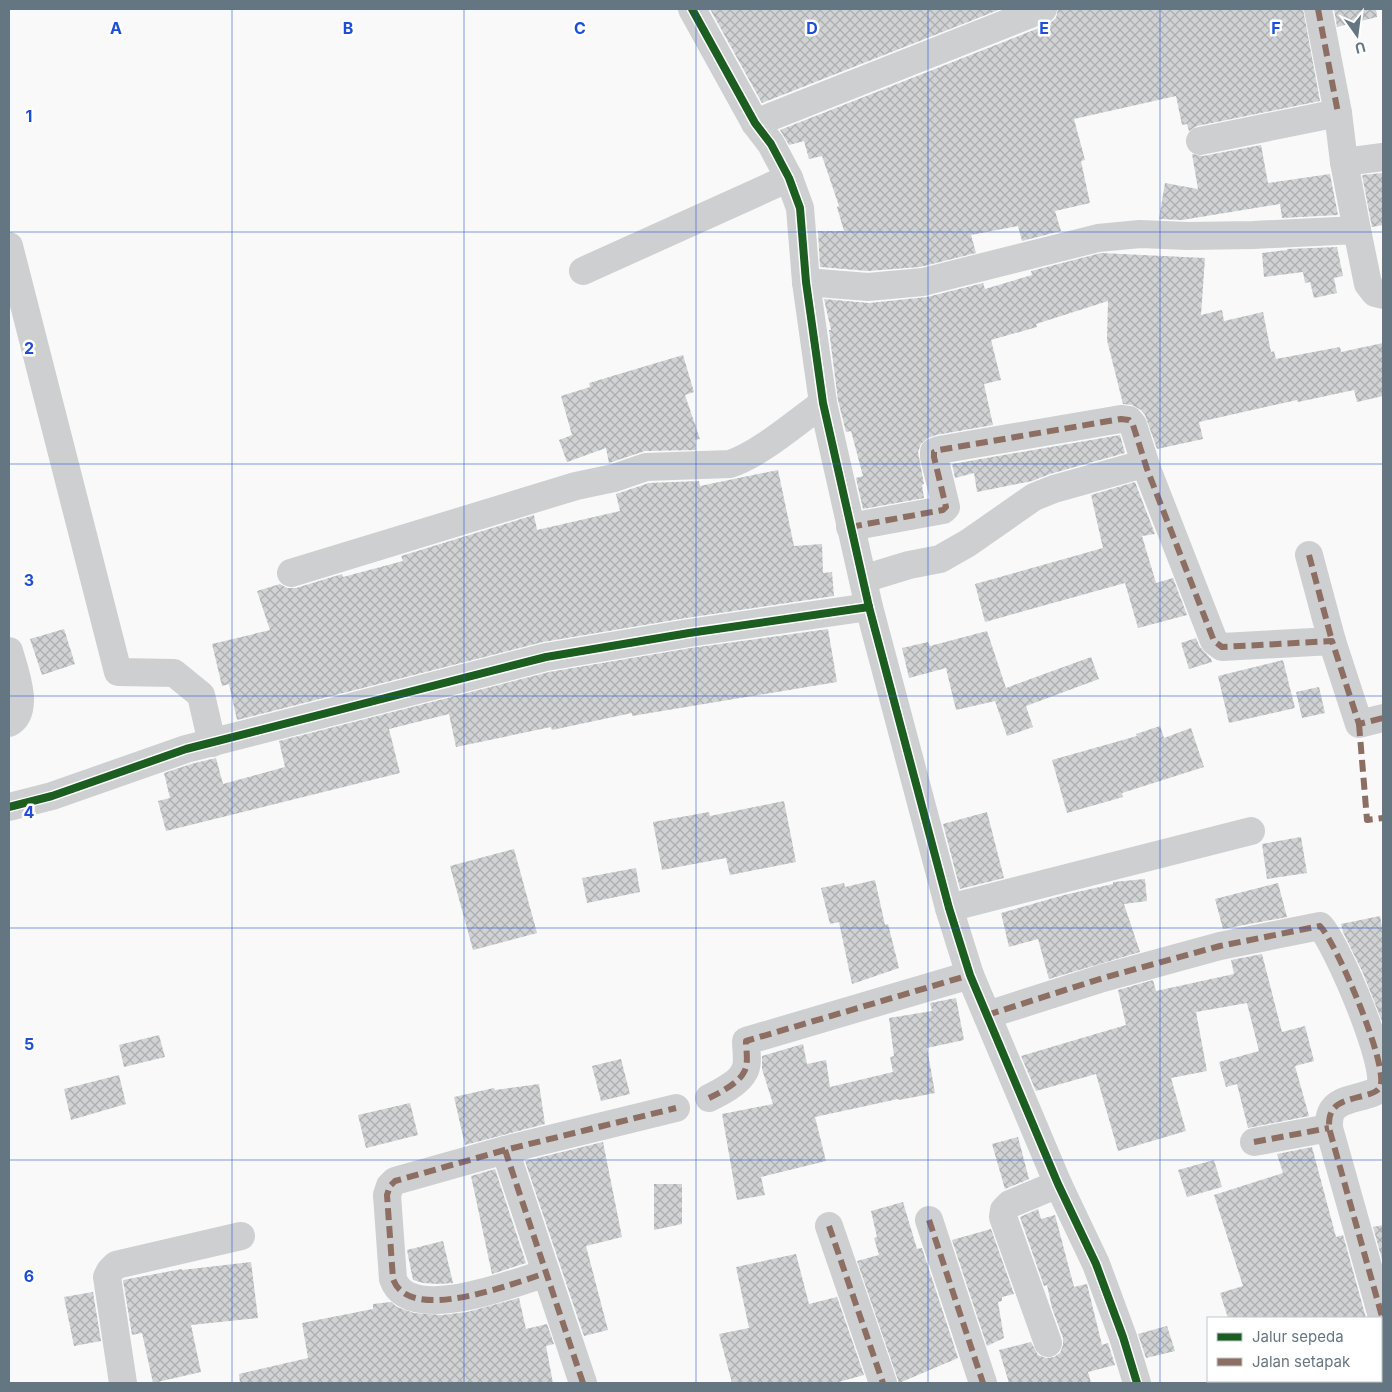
<svg xmlns="http://www.w3.org/2000/svg" width="1392" height="1392" viewBox="0 0 1392 1392" font-family="Inter,sans-serif">
  <defs>
    <pattern id="building-cross-hatch" width="8" height="8" patternUnits="userSpaceOnUse" patternTransform="scale(1.25)"><rect width="8" height="8" fill="#d0d2d3"/><path d="M0 0l8 8M0 8l8-8" fill="none" stroke="#acafb1"/></pattern>
  </defs>
  <rect width="100%" height="100%" fill="#f9f9f9"/>
  <g fill="url(#building-cross-hatch)">
    <polygon points="710,9 1001,9 762,103"/>
    <polygon points="1058,9 1303,9 1320,101 1197,126 1189,131 1187,124 1182,125 1176,96 1074,119 1085,160 1081,161 1090,203 1055,211 1061,231 1022,241 1018,226 971,235 976,253 920,267 868,271 820,267 818,231 844,231 837,207 839,206 822,156 809,159 804,141 789,145 780,130 1049,24 1056,18"/>
    <polygon points="1334,9 1376,9 1377,17 1337,27"/>
    <polygon points="1261,145 1268,183 1330,174 1338,215 1282,218 1280,204 1182,220 1159,219 1165,183 1198,189 1192,154 1203,156"/>
    <polygon points="1383,173 1383,225 1372,227 1362,175"/>
    <polygon points="1337,247 1343,276 1334,278 1337,293 1314,298 1310,282 1305,283 1303,272 1264,277 1262,253 1287,250 1287,249"/>
    <polygon points="1101,253 1205,258 1201,315 1222,310 1224,321 1263,312 1271,352 1274,351 1276,359 1340,347 1341,352 1383,343 1383,396 1357,402 1354,390 1298,402 1297,400 1199,422 1203,439 1157,449 1145,415 1141,410 1132,405 1123,404 1107,340 1108,301 1036,324 1037,327 991,340 1001,380 984,384 993,425 936,435 928,438 921,444 918,452 924,484 922,485 924,498 863,509 856,478 863,476 851,431 846,432 838,400 829,330 831,330 824,299 869,303 927,297 983,283 985,289 1032,275 1031,271"/>
    <polygon points="683,355 694,392 685,395 700,439 695,440 696,450 645,451 609,463 606,448 567,462 559,440 572,435 561,396 590,387 589,383"/>
    <polygon points="1120,435 1125,453 1050,474 1032,481 977,492 974,473 955,478 952,464"/>
    <polygon points="778,470 794,546 822,544 823,573 832,572 834,596 686,618 543,642 237,720 229,684 222,686 212,644 270,630 257,591 280,584 287,588 296,588 342,574 343,577 403,561 401,556 534,515 537,530 620,511 616,494 649,483 699,481 700,486"/>
    <polygon points="1135,482 1155,534 1142,536 1156,583 1173,578 1187,615 1138,628 1125,583 985,622 975,584 1103,548 1091,495"/>
    <polygon points="64,629 75,664 42,675 30,639"/>
    <polygon points="828,629 837,682 632,716 632,713 552,730 551,727 456,747 449,714 389,729 400,773 166,831 158,801 170,798 164,773 191,764 216,758 223,784 285,767 279,741 549,672 691,648"/>
    <polygon points="987,631 1006,688 1091,657 1099,679 1026,706 1033,727 1007,736 995,701 956,710 946,668 909,678 902,648 928,642 930,646"/>
    <polygon points="1196,638 1200,647 1211,659 1212,662 1189,669 1181,643"/>
    <polygon points="1283,660 1295,708 1229,723 1218,676"/>
    <polygon points="1319,687 1325,713 1302,718 1296,692"/>
    <polygon points="1160,726 1164,738 1191,728 1204,767 1122,793 1123,797 1067,813 1052,760 1137,736 1136,734"/>
    <polygon points="784,801 796,862 730,875 726,858 662,870 653,822 709,812 710,816"/>
    <polygon points="987,812 1004,878 960,889 943,824"/>
    <polygon points="1301,837 1307,873 1267,879 1262,844"/>
    <polygon points="514,849 537,933 473,950 450,866"/>
    <polygon points="636,868 640,892 587,903 582,878"/>
    <polygon points="1145,879 1147,901 1124,904 1140,952 1049,979 1038,939 1009,947 1001,913 1064,895 1113,884 1113,882"/>
    <polygon points="875,880 885,925 888,924 899,968 852,984 839,922 830,924 821,888 844,883 845,887"/>
    <polygon points="1278,883 1287,917 1223,929 1215,899"/>
    <polygon points="1380,916 1383,933 1383,1024 1363,973 1343,932 1341,924"/>
    <polygon points="1262,954 1282,1032 1305,1026 1314,1061 1295,1066 1309,1116 1248,1128 1237,1084 1226,1087 1219,1062 1259,1051 1247,1003 1196,1012 1207,1071 1171,1078 1186,1131 1118,1151 1096,1074 1036,1091 1021,1056 1126,1025 1118,990 1153,980 1156,991 1234,974 1231,960"/>
    <polygon points="956,998 964,1040 927,1048 935,1093 899,1100 898,1099 815,1117 826,1161 761,1177 765,1195 737,1200 722,1114 773,1104 762,1069 762,1056 803,1044 807,1064 826,1060 830,1087 893,1072 890,1057 894,1056 889,1018 932,1011 930,1003"/>
    <polygon points="159,1035 165,1057 124,1067 119,1045"/>
    <polygon points="621,1059 630,1094 601,1101 592,1066"/>
    <polygon points="119,1075 126,1104 71,1120 64,1089"/>
    <polygon points="539,1084 545,1124 465,1145 454,1097 494,1088 495,1090"/>
    <polygon points="410,1103 418,1135 366,1148 358,1115"/>
    <polygon points="1018,1137 1029,1179 1005,1189 992,1144"/>
    <polygon points="603,1142 622,1237 586,1246 608,1330 584,1336 525,1161"/>
    <polygon points="1312,1147 1336,1237 1343,1235 1366,1318 1228,1318 1220,1293 1243,1286 1214,1195 1283,1173 1277,1154"/>
    <polygon points="1214,1160 1222,1187 1187,1197 1178,1170"/>
    <polygon points="495,1169 526,1263 492,1274 471,1176"/>
    <polygon points="654,1184 682,1184 682,1224 654,1230"/>
    <polygon points="903,1202 917,1249 922,1248 958,1358 899,1383 857,1261 879,1255 874,1238 877,1237 871,1211"/>
    <polygon points="1038,1209 1041,1219 1055,1215 1074,1287 1087,1284 1102,1345 1108,1343 1115,1365 1088,1372 1091,1383 1009,1383 999,1350 1031,1342 1038,1355 1046,1358 1054,1357 1060,1353 1063,1345 1063,1338 1052,1308 1047,1285 1044,1286 1020,1217"/>
    <polygon points="1383,1225 1383,1263 1373,1227"/>
    <polygon points="991,1229 1014,1294 1002,1297 1002,1301 998,1302 1004,1338 987,1346 952,1240"/>
    <polygon points="443,1241 453,1283 439,1284 423,1283 413,1280 407,1250"/>
    <polygon points="796,1254 809,1304 837,1297 864,1375 835,1383 732,1383 719,1334 749,1328 736,1267"/>
    <polygon points="251,1262 258,1318 191,1325 201,1372 153,1383 142,1333 132,1335 123,1280 182,1269 182,1270"/>
    <polygon points="93,1292 101,1341 74,1346 64,1297"/>
    <polygon points="519,1298 526,1329 547,1324 554,1344 546,1346 553,1383 240,1383 239,1374 308,1358 302,1323 373,1309 373,1304 391,1302 397,1307 414,1313 442,1315 467,1312"/>
    <polygon points="1167,1326 1175,1351 1146,1358 1138,1334"/>
  </g>
  <g fill="none" stroke-linecap="round" stroke-linejoin="round">
    <g stroke="#cecfd0" stroke-width="28">
      <polyline points="692,9 755,123 771,144 789,178 800,208 806,282 823,403 869,607 949,908 970,975 1058,1184 1096,1264 1123,1337 1137,1383"/>
      <polyline points="1318,9 1338,113"/>
      <polyline points="755,123 1043,9"/>
      <polyline points="1200,141 1338,113 1344,162"/>
      <polyline points="1357,230 1344,162 1383,157"/>
      <polyline points="9,246 118,672 174,673 201,695 212,743"/>
      <polyline points="583,271 789,178"/>
      <polyline points="806,282 868,287 923,282 1098,238 1140,234 1188,236 1253,235 1357,230 1368,284 1375,293 1383,295"/>
      <polyline points="850,527 943,510 946,507 934,457 934,452 939,450 1121,419 1129,420 1133,425 1147,469 1214,641 1222,647 1332,641 1359,724 1383,718"/>
      <polyline points="1309,555 1332,641"/>
      <path d="M 291,573 L 576,486 L 614,478 L 646,467 L 730,464 C 760,454 797,422 823,403"/>
      <polyline points="863,579 909,565 940,559 968,543 1034,497 1054,489 1136,466 1140,466 1147,469"/>
      <path d="M 9,651 C 14,669 31,711 9,723"/>
      <polyline points="9,807 52,796 186,749 546,657 689,633 869,607"/>
      <polyline points="949,908 1251,831"/>
      <path d="M 987,1015 L 1103,978 L 1220,946 L 1320,926 C 1336,942 1390,1068 1380,1087 C 1374,1099 1338,1095 1331,1113 C 1329,1117 1329,1123 1329,1128 L 1383,1320"/>
      <path d="M 709,1098 C 719,1093 739,1083 744,1072 C 749,1064 746,1050 746,1041 L 970,975"/>
      <polyline points="1254,1142 1329,1128"/>
      <path d="M 505,1150 L 395,1181 L 390,1186 L 387,1195 L 393,1279 C 409,1325 514,1283 546,1273"/>
      <polyline points="929,1220 983,1383"/>
      <polyline points="829,1226 883,1383"/>
      <polyline points="1048,1343 1003,1217 1004,1210 1010,1204 1058,1184"/>
      <polyline points="123,1383 107,1277 110,1271 116,1265 241,1236"/>
      <polyline points="583,1383 505,1150 676,1108"/>
    </g>
    <g stroke="#8d6e63" stroke-width="6" stroke-dasharray="12 6" stroke-linecap="butt">
      <polyline points="1318,9 1338,113"/>
      <polyline points="850,527 943,510 946,507 934,457 934,452 939,450 1121,419 1129,420 1133,425 1147,469 1214,641 1222,647 1332,641 1359,724 1383,718"/>
      <polyline points="1309,555 1332,641"/>
      <polyline points="1359,724 1367,820 1383,818"/>
      <path d="M 987,1015 L 1103,978 L 1220,946 L 1320,926 C 1336,942 1390,1068 1380,1087 C 1374,1099 1338,1095 1331,1113 C 1329,1117 1329,1123 1329,1128 L 1383,1320"/>
      <path d="M 709,1098 C 719,1093 739,1083 744,1072 C 749,1064 746,1050 746,1041 L 970,975"/>
      <polyline points="1254,1142 1329,1128"/>
      <path d="M 505,1150 L 395,1181 L 390,1186 L 387,1195 L 393,1279 C 409,1325 514,1283 546,1273"/>
      <polyline points="929,1220 983,1383"/>
      <polyline points="829,1226 883,1383"/>
      <polyline points="583,1383 505,1150 676,1108"/>
    </g>
    <g stroke="#fff" stroke-width="11">
      <g id="cycleway">
        <polyline points="692,9 755,123 771,144 789,178 800,208 806,282 823,403 869,607 949,908 970,975 1058,1184 1096,1264 1123,1337 1137,1383"/>
        <polyline points="9,807 52,796 186,749 546,657 689,633 869,607"/>
      </g>
    </g>
    <use href="#cycleway" stroke="#1b5e20" stroke-width="8"/>
  </g>
  <path fill="none" stroke="#1d4ed8" stroke-width="1" stroke-opacity="0.55" d="M 232,9 L 232,1383M 464,9 L 464,1383M 696,9 L 696,1383M 928,9 L 928,1383M 1160,9 L 1160,1383M 9,232 L 1383,232M 9,464 L 1383,464M 9,696 L 1383,696M 9,928 L 1383,928M 9,1160 L 1383,1160"/>
  <g font-size="16" text-anchor="middle" font-weight="bold" fill="#1d4ed8" stroke="#fff" stroke-width="5" stroke-linejoin="round" paint-order="stroke">
    <text x="116" y="34">A</text>
    <text x="348" y="34">B</text>
    <text x="580" y="34">C</text>
    <text x="812" y="34">D</text>
    <text x="1044" y="34">E</text>
    <text x="1276" y="34">F</text>
    <text x="29" y="122">1</text>
    <text x="29" y="354">2</text>
    <text x="29" y="586">3</text>
    <text x="29" y="818">4</text>
    <text x="29" y="1050">5</text>
    <text x="29" y="1282">6</text>
  </g>
  <rect width="1392" height="1392" fill="none" stroke="#657683" stroke-width="20"/>
  <rect x="1207" y="1317" width="175" height="65" fill="#ffffff" stroke="#c1c8cd"/>
  <rect x="1217" y="1333" width="25" height="8" fill="#1b5e20" stroke="#c1c8cd"/>
  <text x="1252" y="1342" font-size="15" fill="#657683">Jalur sepeda</text>
  <rect x="1217" y="1358" width="25" height="8" fill="#8d6e63" stroke="#c1c8cd"/>
  <text x="1252" y="1367" font-size="15" fill="#657683">Jalan setapak</text>
  <g transform="translate(1357 35) rotate(166)" stroke="#ffffff" stroke-width="4" paint-order="stroke">
  <path d="M0-4L9 19L0 12L-9 19Z" fill="#657683"/>
  <text y="-8" font-size="14" font-weight="bold" text-anchor="middle" fill="#657683">U</text>
  </g>
</svg>
